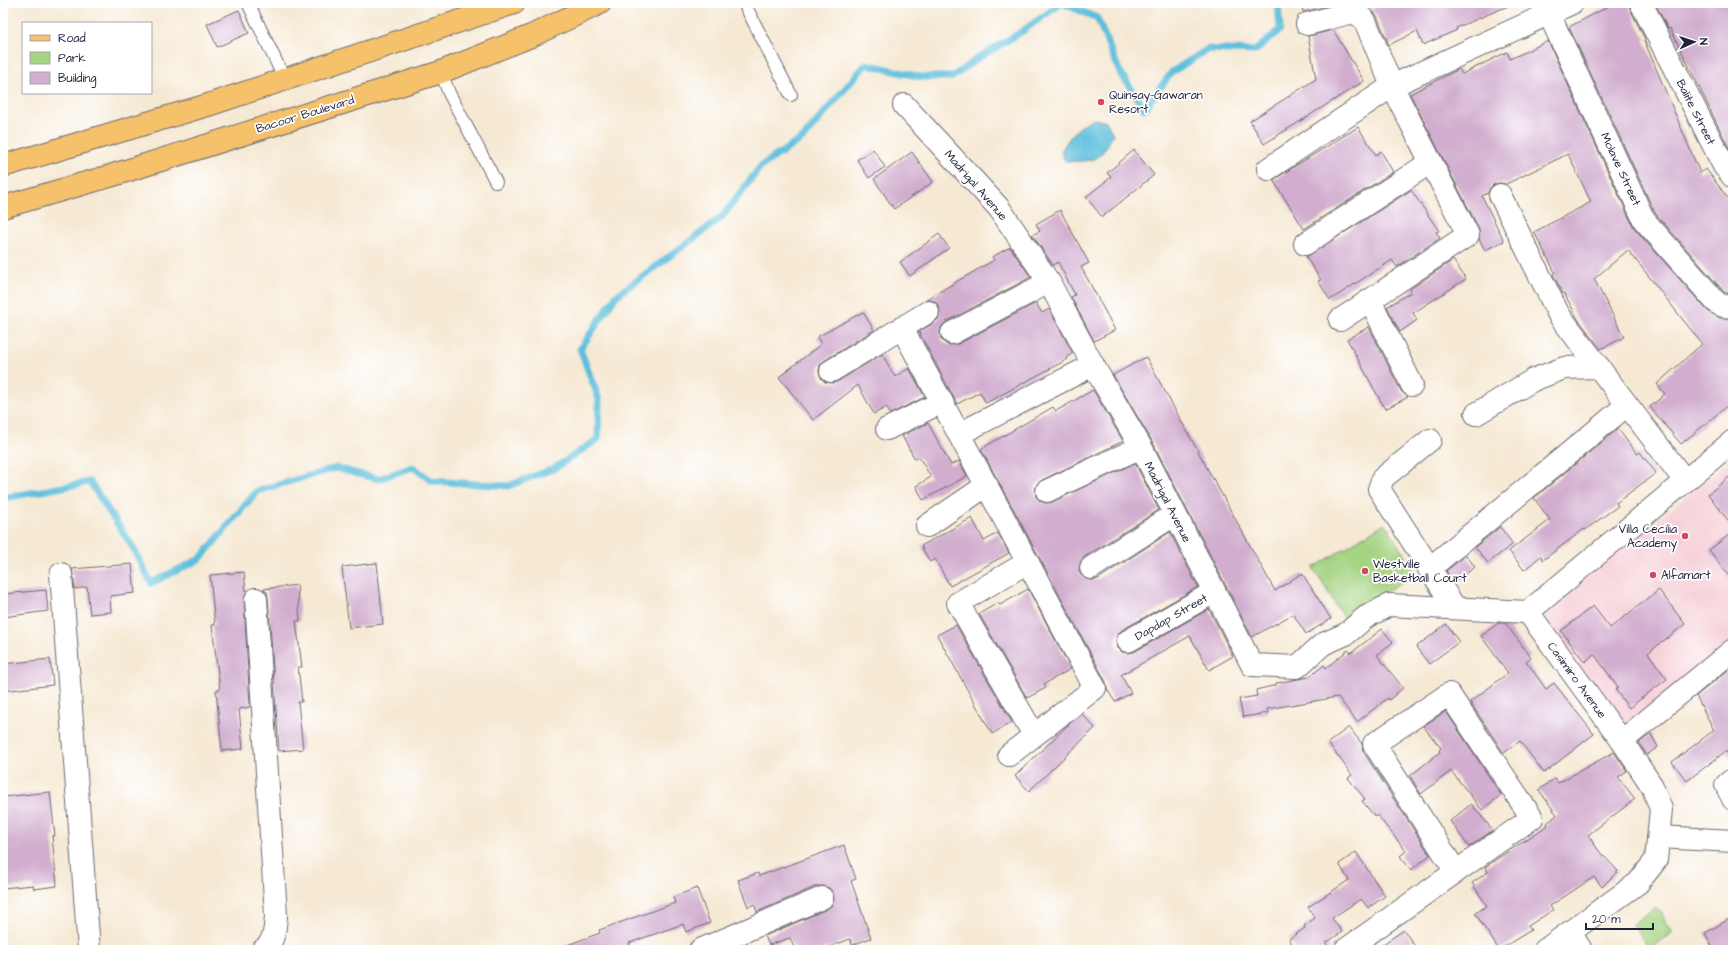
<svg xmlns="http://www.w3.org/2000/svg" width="1736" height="953" viewBox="0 0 1736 953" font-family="'Architects Daughter',sans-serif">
  <rect width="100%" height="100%" fill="#fff"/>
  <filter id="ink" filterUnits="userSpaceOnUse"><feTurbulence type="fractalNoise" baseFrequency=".025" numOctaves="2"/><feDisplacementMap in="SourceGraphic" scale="8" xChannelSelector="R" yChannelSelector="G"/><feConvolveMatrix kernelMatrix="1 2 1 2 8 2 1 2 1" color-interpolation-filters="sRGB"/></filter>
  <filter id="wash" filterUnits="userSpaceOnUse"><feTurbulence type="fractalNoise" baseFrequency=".012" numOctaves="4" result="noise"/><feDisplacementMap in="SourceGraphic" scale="16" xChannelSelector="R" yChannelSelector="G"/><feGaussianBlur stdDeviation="0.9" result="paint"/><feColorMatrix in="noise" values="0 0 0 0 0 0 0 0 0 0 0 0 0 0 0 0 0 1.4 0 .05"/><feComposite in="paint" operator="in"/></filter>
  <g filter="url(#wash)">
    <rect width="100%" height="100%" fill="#f6e9d4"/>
    <polygon fill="#f6cfd7" points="1733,458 1733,639 1625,730 1543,614"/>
    <g fill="#a4d381" stroke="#637a5e">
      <polygon points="1385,523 1416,573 1344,618 1313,568"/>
      <polygon points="1656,907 1673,932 1652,947 1648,947 1632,924"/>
    </g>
    <path fill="#5dbfdc" stroke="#40708c" d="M 1092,119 L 1106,121 L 1113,134 C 1101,161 1093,162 1065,161 L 1061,151 C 1070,136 1077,127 1092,119 Z"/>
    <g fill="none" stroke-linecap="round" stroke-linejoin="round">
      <polyline stroke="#5dbfdc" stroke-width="7" points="3,498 90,482 132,546 151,583 200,559 257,491 336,468 378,479 413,467 432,481 508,486 555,468 598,439 599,399 580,349 616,296 721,218 761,166 803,138 866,64 920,77 952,77 977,59 1021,32 1062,3 1097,18 1119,70 1144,109 1172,72 1208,49 1255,51 1280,30 1278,3"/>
    </g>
    <g id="blocks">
      <g fill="#d1adcf">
        <polygon points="1301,3 1328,3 1328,6 1303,12"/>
        <polygon points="1384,3 1515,3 1456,28 1457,30 1423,45 1417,31 1389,45 1377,16 1371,9"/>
        <polygon points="1615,3 1629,3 1630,9 1645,39 1644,40 1700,173 1706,169 1733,205 1733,293 1725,293 1655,213 1569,27"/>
        <polygon points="1655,3 1733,3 1733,156 1670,28 1668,29"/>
        <polygon points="239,10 249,33 217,47 207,24"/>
        <polygon points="1333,30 1364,81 1264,144 1250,121 1316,79 1308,36"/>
        <polygon points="1548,41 1634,228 1708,311 1720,318 1733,318 1733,401 1681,444 1650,407 1665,394 1657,384 1702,344 1628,250 1594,279 1624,337 1601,349 1578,319 1564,293 1563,294 1553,274 1555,272 1534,232 1591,202 1568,154 1506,184 1500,183 1494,184 1490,188 1488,193 1482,196 1504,241 1485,250 1479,239 1479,229 1410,94 1459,69 1462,74 1507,52 1510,59"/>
        <polygon points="1358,127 1376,155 1381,151 1393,172 1304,229 1273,180"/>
        <polygon points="873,149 885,167 869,178 857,160"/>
        <polygon points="1134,150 1154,175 1102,217 1086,197 1111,177 1107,173"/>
        <polygon points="912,152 933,182 894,209 874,179"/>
        <polygon points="1411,190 1439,231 1436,232 1440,238 1397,267 1392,260 1330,300 1318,281 1321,280 1306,257"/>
        <polygon points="1060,210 1089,263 1081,267 1115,330 1094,341 1071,297 1075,295 1058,262 1053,265 1032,235 1040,231 1036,224"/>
        <polygon points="939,234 949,248 910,276 900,262"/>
        <polygon points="1010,247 1031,277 946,322 941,327 940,332 941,339 946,344 951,345 958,344 1036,303 1042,313 1049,309 1073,353 1067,357 1068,359 986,403 980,392 957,404 919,332 935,322 939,318 940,312 939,306 934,301 925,300 994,260 992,257"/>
        <polygon points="1453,260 1466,279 1413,313 1417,320 1400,332 1387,307 1411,292 1410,289"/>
        <polygon points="863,312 874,330 824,361 820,365 819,371 821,378 825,382 832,383 837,382 882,354 895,377 909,368 925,397 890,414 887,407 874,414 858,385 813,420 779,377 821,344 817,337"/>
        <polygon points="1369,327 1401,391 1408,397 1385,409 1347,339"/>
        <polygon points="1146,357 1275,591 1302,573 1331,619 1306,634 1293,614 1252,637 1152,441 1113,375"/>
        <polygon points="1093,390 1123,441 1042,480 1037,484 1035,490 1036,497 1040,501 1046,503 1052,502 1135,463 1159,510 1084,557 1080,563 1079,569 1080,574 1086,579 1092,580 1098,579 1170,532 1198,587 1122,630 1117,635 1116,641 1117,647 1122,652 1128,653 1134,652 1209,609 1233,656 1209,670 1190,636 1121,675 1131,693 1115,702 1107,689 1106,682 981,449 1053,407 1056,411"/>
        <polygon points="928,423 951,465 959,461 967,476 923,500 916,486 931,477 919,457 915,459 902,436"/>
        <polygon points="1618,429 1637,454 1640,452 1656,473 1616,503 1618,506 1585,530 1584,529 1543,560 1541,556 1524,570 1509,551 1550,520 1534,498"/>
        <polygon points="1733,474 1733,527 1708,494"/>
        <polygon points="972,518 984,541 998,533 1009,553 950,586 935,559 930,562 921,546"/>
        <polygon points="1500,527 1513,544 1488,563 1475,547"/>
        <polygon points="1733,532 1733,581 1709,550"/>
        <polygon points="1466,555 1475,567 1454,583 1446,571"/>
        <polygon points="377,563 383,624 349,628 342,567"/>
        <polygon points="132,564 135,593 110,596 111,612 90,614 87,587 75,589 72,569"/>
        <polygon points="244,572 246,591 247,591 244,600 250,707 239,709 243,749 222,751 216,690 220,690 212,625 215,625 210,575"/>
        <polygon points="297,585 300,621 296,621 302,667 298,667 302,702 298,702 303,749 279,751 268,598 267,592 263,589"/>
        <polygon points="1028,589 1071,669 1044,684 1046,688 1027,698 979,614 998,603 1000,605"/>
        <polygon points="46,590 48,611 3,617 3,594"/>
        <polygon points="1659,590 1685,624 1648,653 1667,679 1629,708 1615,689 1618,687 1594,654 1585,662 1561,631 1593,606 1610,628"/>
        <polygon points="1498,623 1505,623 1531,657 1526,661 1546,689 1554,683 1594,734 1544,773 1520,741 1504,753 1470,702 1508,673 1481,636"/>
        <polygon points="1446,624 1459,642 1429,664 1416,647"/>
        <polygon points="956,625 1012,722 992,734 937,635"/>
        <polygon points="1382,629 1393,642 1377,655 1403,688 1389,700 1388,698 1357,722 1338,697 1267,709 1268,713 1243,717 1239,699 1257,696 1256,690 1276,685 1276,683 1309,677 1324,665 1326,668 1348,650 1351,653"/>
        <polygon points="50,659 53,685 3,691 3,664"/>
        <polygon points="1733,666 1733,764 1726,751 1687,781 1672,762 1714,730 1696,696"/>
        <polygon points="1446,711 1501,795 1482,810 1451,771 1421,794 1410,776 1440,752 1439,750 1441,748 1423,726"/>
        <polygon points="1082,714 1095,728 1029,791 1015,776 1070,723"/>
        <polygon points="1349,727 1362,744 1363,751 1430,855 1411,870 1400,856 1406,851 1377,815 1375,817 1362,801 1365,799 1348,778 1352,775 1328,743"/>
        <polygon points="1651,734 1658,747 1647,755 1639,743"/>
        <polygon points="1614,752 1627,771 1618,777 1635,799 1588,835 1599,851 1618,871 1602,887 1594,877 1550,906 1553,910 1528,926 1531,930 1499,950 1475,913 1487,906 1472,883 1488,872 1485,867 1548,825 1547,823 1557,815 1539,790 1555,778 1558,783"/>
        <polygon points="50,792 55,836 52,836 57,886 34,889 33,885 3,888 3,797"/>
        <polygon points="1471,804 1493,830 1469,847 1450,821"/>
        <polygon points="844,845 856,879 851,881 871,938 852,945 850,939 821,950 795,950 790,938 769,945 765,936 827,909 832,905 834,900 833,893 829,888 823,886 817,886 757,912 754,904 748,907 738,880 758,873 759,876"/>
        <polygon points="1356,852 1385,896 1368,908 1361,899 1332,918 1342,932 1326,943 1330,950 1296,950 1289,939 1305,928 1304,926 1315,918 1308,907 1349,880 1339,864"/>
        <polygon points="697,888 710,923 686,932 683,924 629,943 631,950 560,950 559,948 600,933 599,930 675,903 673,897"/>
        <polygon points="1733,917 1733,950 1714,950 1705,933"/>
        <polygon points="1404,930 1417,950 1374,950"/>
      </g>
    </g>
  </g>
  <g filter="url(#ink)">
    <use href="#blocks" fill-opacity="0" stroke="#6c6871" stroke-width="1"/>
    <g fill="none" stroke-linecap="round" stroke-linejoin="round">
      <g stroke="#6c6871" stroke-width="14">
        <g id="service">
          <polyline points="248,3 285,80"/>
          <polyline points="744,3 791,95"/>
          <polyline points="441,72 449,93 496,182"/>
        </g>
      </g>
      <g stroke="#6c6871" stroke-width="24">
        <g id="minor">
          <path d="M 1544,3 L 1644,220 L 1717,303 C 1722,306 1727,308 1733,305"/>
          <polyline points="1641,3 1724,166 1733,177"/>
          <path d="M 1307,24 L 1349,13 C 1356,13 1360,15 1365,21 L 1392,86 L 1468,235 L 1340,320"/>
          <polyline points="904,105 999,208 1049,282 1093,365 1141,447 1252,665 1297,667 1323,644 1346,634 1366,617 1389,605 1528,612"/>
          <polyline points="1268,169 1392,86 1572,3"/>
          <polyline points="1500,195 1559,315 1685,481"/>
          <polyline points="1305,244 1431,162"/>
          <polyline points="1370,300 1412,385"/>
          <polyline points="902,328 1095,688 1009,755"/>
          <polyline points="952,333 1049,282"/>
          <polyline points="831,371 928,312"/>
          <polyline points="1476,414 1533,380 1564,368 1599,367"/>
          <polyline points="887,429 942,402"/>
          <polyline points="959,434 1093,365"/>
          <polyline points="1430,440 1383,478 1379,489 1455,608"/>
          <polyline points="1047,491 1141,447"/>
          <polyline points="927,526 987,485"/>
          <polyline points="1028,562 958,603 1034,735"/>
          <polyline points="1091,568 1174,515"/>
          <polyline points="1429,569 1627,405"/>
          <polyline points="61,574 89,950"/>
          <path d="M 256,599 L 276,915 C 275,928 275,942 263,950"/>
          <polyline points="1128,641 1214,592"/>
          <polyline points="1622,741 1733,650"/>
          <polyline points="1733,779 1726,785 1733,799"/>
          <polyline points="1659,837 1733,841"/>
          <polyline points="1570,932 1581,950"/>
          <polyline points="700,950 822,898"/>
          <polyline points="1345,950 1532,818 1449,694 1374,744 1456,872"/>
        </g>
      </g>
      <g stroke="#6c6871" stroke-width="24">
        <polyline id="tertiary" points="1545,950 1638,883 1656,860 1661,809 1652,786 1622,741 1528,612 1733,441"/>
      </g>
      <g stroke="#6c6871" stroke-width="24">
        <g id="primary">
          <polyline points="3,166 208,105 514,3"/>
          <polyline points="3,207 110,176 441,72 531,36 600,3"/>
        </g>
      </g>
      <use href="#service" stroke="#fff" stroke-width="12"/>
      <use href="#minor" stroke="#fff" stroke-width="22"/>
      <use href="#tertiary" stroke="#fff" stroke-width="22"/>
      <use href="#primary" stroke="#f5c16b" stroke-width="22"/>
    </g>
  </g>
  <g fill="#d1495b" stroke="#fff" stroke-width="1.5">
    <circle cx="1101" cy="102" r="4"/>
    <circle cx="1685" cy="536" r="4"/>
    <circle cx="1365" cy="571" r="4"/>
    <circle cx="1653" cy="575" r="4"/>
  </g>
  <g text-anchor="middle" stroke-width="3.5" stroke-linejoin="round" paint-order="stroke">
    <g font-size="12" fill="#22223b" stroke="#fff" text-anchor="start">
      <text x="1109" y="99">Quinsay-Gawaran<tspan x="1109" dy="14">Resort</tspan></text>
      <text x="1677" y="533" text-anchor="end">Villa Cecilia<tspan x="1677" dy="14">Academy</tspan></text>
      <text x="1373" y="568">Westville<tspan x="1373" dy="14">Basketball Court</tspan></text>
      <text x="1661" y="579">Alfamart</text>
    </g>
    <g font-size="12" fill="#22223b" stroke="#fff">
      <text transform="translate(1696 112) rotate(63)" y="4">Balite Street</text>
      <text transform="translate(305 114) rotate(-17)" y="4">Bacoor Boulevard</text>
      <text transform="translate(1621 169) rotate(65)" y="4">Molave Street</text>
      <text transform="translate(976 185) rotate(49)" y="4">Madrigal Avenue</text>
      <text transform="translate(1168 502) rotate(63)" y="4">Madrigal Avenue</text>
      <text transform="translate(1171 617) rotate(-30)" y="4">Dapdap Street</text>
      <text transform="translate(1577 680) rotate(54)" y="4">Casimiro Avenue</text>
    </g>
  </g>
  <rect width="1736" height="953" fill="none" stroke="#fff" stroke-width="16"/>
  <rect x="22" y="22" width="130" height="72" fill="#ffffff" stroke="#a7a7b1"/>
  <rect x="30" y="35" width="20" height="6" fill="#f5c16b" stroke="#a7a7b1"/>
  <text x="58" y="42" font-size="12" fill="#22223b">Road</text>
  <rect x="30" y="52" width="20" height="12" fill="#a4d381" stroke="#a7a7b1"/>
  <text x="58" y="62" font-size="12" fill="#22223b">Park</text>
  <rect x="30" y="72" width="20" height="12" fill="#d1adcf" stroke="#a7a7b1"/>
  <text x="58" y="82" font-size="12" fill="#22223b">Building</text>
  <g transform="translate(1694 42) rotate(87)" stroke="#ffffff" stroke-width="3" paint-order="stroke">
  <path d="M0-3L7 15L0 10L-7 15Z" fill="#22223b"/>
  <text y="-6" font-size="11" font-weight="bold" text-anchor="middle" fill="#22223b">N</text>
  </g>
  <path d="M1586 923v6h67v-6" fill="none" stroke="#22223b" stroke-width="2"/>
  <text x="1592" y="923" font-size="12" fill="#22223b" stroke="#ffffff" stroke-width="3" paint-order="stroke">20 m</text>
</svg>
